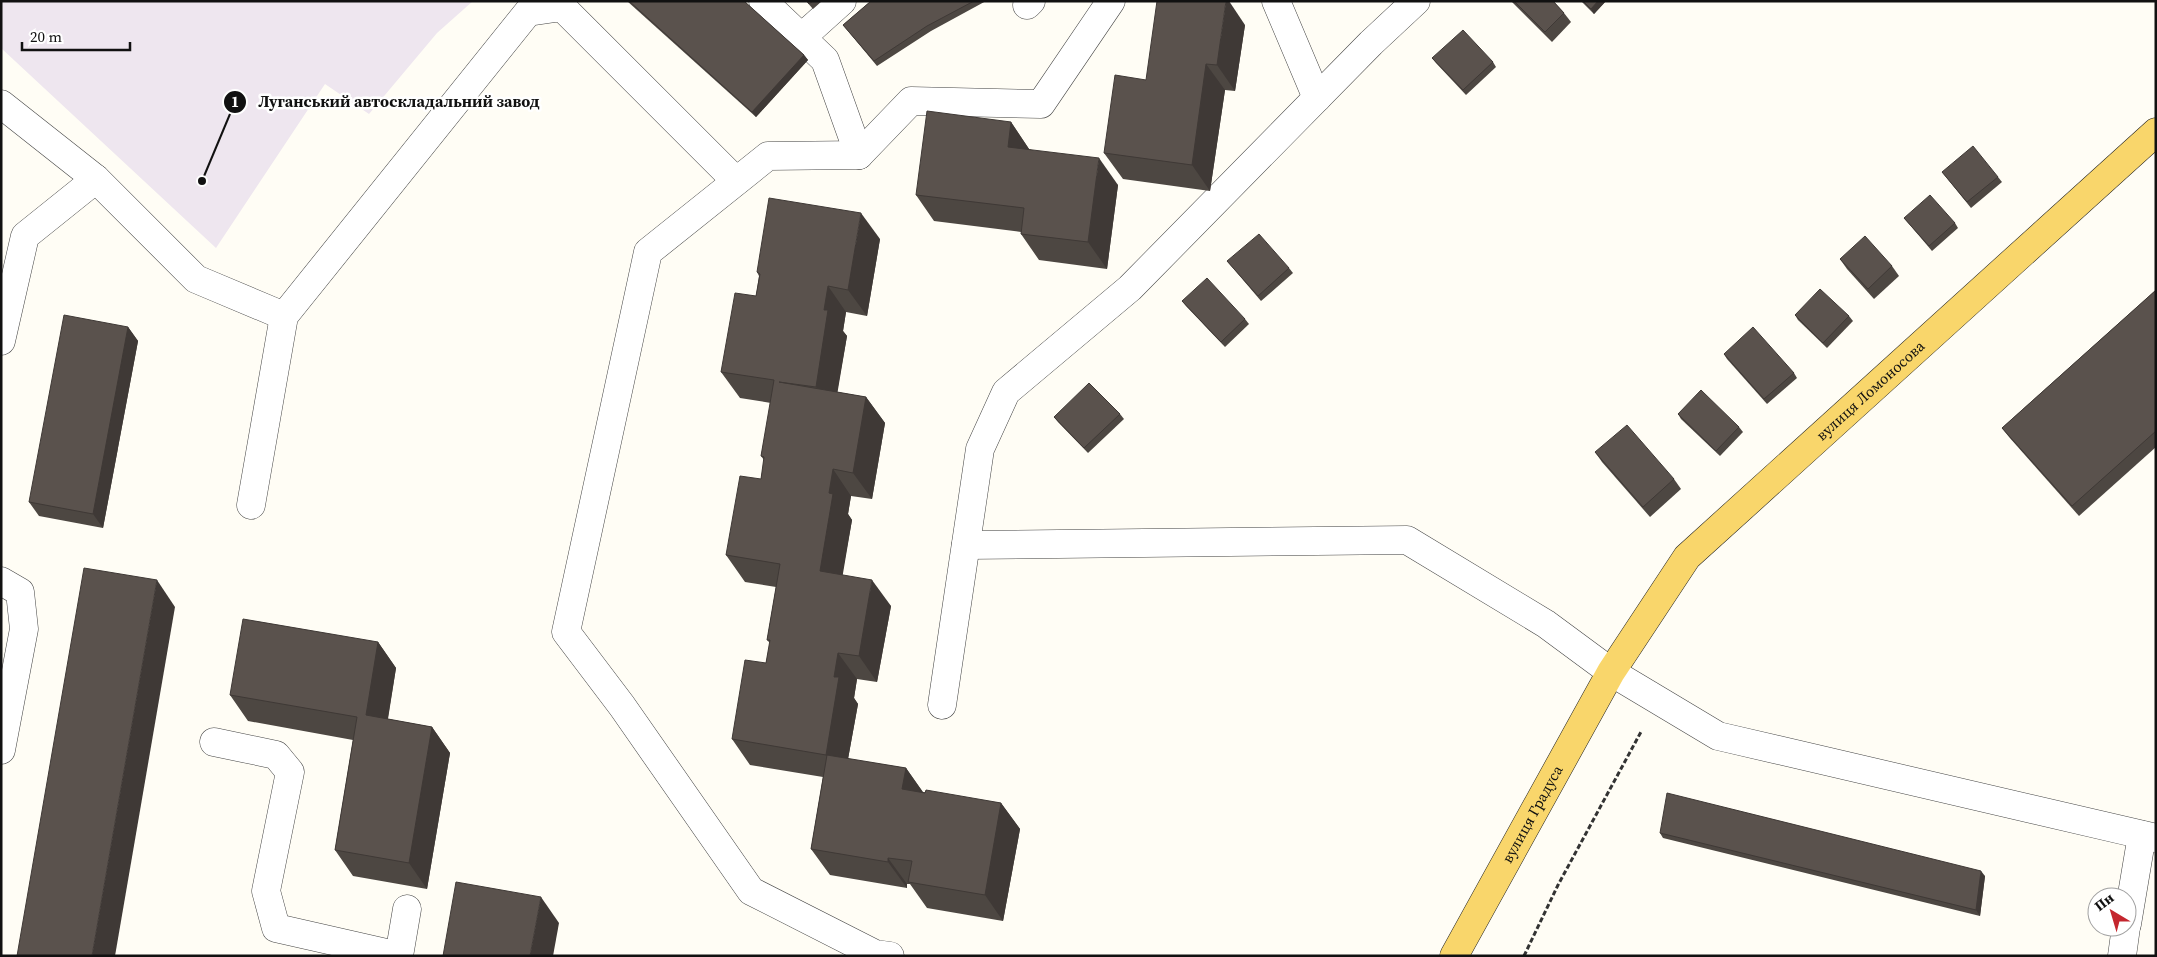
<svg xmlns="http://www.w3.org/2000/svg" width="2157" height="957" viewBox="0 0 2157 957" font-family="'Source Serif 4',serif">
  <rect width="100%" height="100%" fill="#fffdf5"/>
  <polygon fill="#eee6ef" points="1,1 473,1 437,33 369,114 325,84 216,248 1,48"/>
  <g fill="none" stroke-linecap="round" stroke-linejoin="round">
    <g stroke="#444" stroke-width="29">
      <g id="minor">
        <polyline points="763,1 825,60 859,155"/>
        <polyline points="1276,1 1317,98"/>
        <polyline points="1027,5 1031,1"/>
        <polyline points="801,38 842,1"/>
        <polyline points="1,104 96,179 196,279 284,316"/>
        <polyline points="1,341 25,236 96,179"/>
        <polyline points="251,505 284,316 528,12 562,7 736,181"/>
        <polyline points="966,545 1407,540 1546,624 1611,672 1718,736 2156,838"/>
        <polyline points="1,581 20,592 24,629 1,750"/>
        <polyline points="942,705 980,449 1006,392 1130,288 1371,43 1416,1"/>
        <polyline points="214,742 276,755 290,772 266,891 276,928 399,956"/>
        <polyline points="2127,924 2142,835"/>
        <polyline points="399,956 407,909"/>
        <polyline points="890,956 875,954 751,891 622,706 566,632 648,252 768,156 859,155 911,101 1041,104 1111,1"/>
        <polyline points="2122,956 2126,927"/>
      </g>
    </g>
    <g stroke="#222" stroke-width="29">
      <g id="major">
        <path id="s1" d="M 1454,956 L 1611,672 L 1687,557 L 2156,132"/>
      </g>
    </g>
    <polyline stroke="#333" stroke-width="3" stroke-dasharray="5 2.5" stroke-linecap="butt" points="1524,956 1558,885 1642,730"/>
    <use href="#minor" stroke="#fff" stroke-width="28"/>
    <use href="#major" stroke="#f9d66b" stroke-width="28"/>
  </g>
  <g fill="#4d4742">
    <polygon points="627,1 744,1 804,55 808,60 756,117"/>
    <polygon points="806,1 822,1 813,9"/>
    <polygon points="871,1 986,1 931,31 877,66 843,25"/>
    <polygon points="1511,1 1553,1 1564,13 1571,22 1552,42"/>
    <polygon points="1581,1 1606,1 1594,14"/>
    <polygon points="1245,25 1235,91 1225,90 1210,191 1123,179 1104,153 1146,80"/>
    <polygon points="1432,58 1493,62 1496,67 1466,95 1436,63"/>
    <polygon points="1011,122 1029,149 1118,185 1107,269 1039,260 1021,234 1021,232 934,221 916,195"/>
    <polygon points="1942,172 1998,177 2002,182 1971,208"/>
    <polygon points="1904,218 1955,223 1958,228 1932,251"/>
    <polygon points="880,239 867,316 846,312 843,331 847,336 837,392 866,397 885,423 872,499 851,496 848,514 852,520 842,575 891,606 877,682 857,679 854,698 858,704 848,759 906,768 923,792 1001,803 1020,829 1003,921 927,908 910,884 907,884 907,888 830,875 811,849 823,777 750,765 732,739 766,663 770,643 767,640 776,587 745,582 726,555 761,479 764,460 761,456 771,403 740,398 721,372 756,296 759,276 757,272"/>
    <polygon points="1840,259 1892,266 1899,276 1874,299 1847,269"/>
    <polygon points="1227,261 1289,268 1293,273 1261,301"/>
    <polygon points="2156,290 2156,447 2079,516 2009,437 2002,428"/>
    <polygon points="1182,301 1245,319 1249,324 1225,347 1186,306"/>
    <polygon points="1795,315 1849,316 1853,321 1827,348 1798,320"/>
    <polygon points="128,327 138,341 103,528 39,516 29,502"/>
    <polygon points="1724,354 1794,373 1797,378 1767,404 1727,359"/>
    <polygon points="1120,414 1124,419 1088,453 1058,422 1054,417"/>
    <polygon points="1678,414 1739,427 1743,432 1720,456 1681,419"/>
    <polygon points="1595,452 1674,479 1681,489 1650,517 1602,462"/>
    <polygon points="378,642 396,668 388,719 432,727 450,753 427,889 353,876 335,850 353,740 248,721 230,695"/>
    <polygon points="1660,833 1985,876 1980,916 1663,838"/>
  </g>
  <g fill="#3f3936">
    <polygon points="1226,1 1229,1 1245,25 1235,91 1217,65"/>
    <polygon points="1598,1 1606,1 1594,14 1591,9"/>
    <polygon points="804,55 808,60 756,117 752,112"/>
    <polygon points="1206,64 1225,90 1210,191 1192,165"/>
    <polygon points="1011,122 1029,149 1026,173 1008,147"/>
    <polygon points="1099,158 1118,185 1107,269 1088,242"/>
    <polygon points="861,213 880,239 867,316 848,290"/>
    <polygon points="828,286 846,312 843,331 847,336 834,413 816,387 824,310"/>
    <polygon points="128,327 138,341 103,528 93,514"/>
    <polygon points="866,397 885,423 872,499 853,473"/>
    <polygon points="833,469 851,496 848,514 852,520 839,597 820,571 829,493"/>
    <polygon points="157,580 175,607 115,956 92,956"/>
    <polygon points="872,580 891,606 877,682 859,656"/>
    <polygon points="378,642 396,668 384,741 366,715"/>
    <polygon points="838,653 857,679 854,698 858,704 844,781 826,755 834,677"/>
    <polygon points="432,727 450,753 427,889 409,863"/>
    <polygon points="906,768 924,794 902,789"/>
    <polygon points="1001,803 1020,829 1003,921 985,895"/>
    <polygon points="888,858 907,884 907,888 888,862"/>
    <polygon points="1981,871 1985,876 1980,916 1976,910"/>
    <polygon points="541,897 559,923 553,956 530,956"/>
  </g>
  <g fill="#5a524d" stroke="#3f3936">
    <polygon points="629,1 744,1 804,55 752,112"/>
    <polygon points="807,1 813,1 809,4"/>
    <polygon points="871,1 974,1 927,26 874,61 843,25"/>
    <polygon points="1157,1 1226,1 1217,65 1206,64 1192,165 1104,153 1115,75 1146,80"/>
    <polygon points="1514,1 1553,1 1564,13 1545,32"/>
    <polygon points="1583,1 1598,1 1591,9"/>
    <polygon points="1463,30 1493,62 1463,90 1432,58"/>
    <polygon points="927,111 1011,122 1008,147 1099,158 1088,242 1021,234 1024,208 916,195"/>
    <polygon points="1973,146 1998,177 1967,202 1942,172"/>
    <polygon points="1930,195 1955,223 1929,246 1904,218"/>
    <polygon points="769,198 861,213 848,290 828,286 824,310 828,310 816,387 779,382 866,397 853,473 833,469 829,493 833,494 820,571 872,580 859,656 838,653 834,677 839,677 826,755 732,739 745,660 766,663 770,640 767,640 780,564 726,555 740,476 761,479 764,457 761,456 774,380 721,372 735,293 756,296 760,274 757,272"/>
    <polygon points="1259,234 1289,268 1258,296 1227,261"/>
    <polygon points="1865,236 1892,266 1868,289 1840,259"/>
    <polygon points="1207,278 1245,319 1221,342 1182,301"/>
    <polygon points="1820,289 1849,316 1823,343 1795,315"/>
    <polygon points="2156,290 2156,431 2072,506 2002,428"/>
    <polygon points="64,315 128,327 93,514 29,502"/>
    <polygon points="1753,327 1794,373 1764,399 1724,354"/>
    <polygon points="1089,383 1120,414 1084,448 1054,417"/>
    <polygon points="1701,390 1739,427 1716,451 1678,414"/>
    <polygon points="1627,425 1674,479 1643,507 1595,452"/>
    <polygon points="84,568 157,580 92,956 17,956"/>
    <polygon points="243,619 378,642 366,715 432,727 409,863 335,850 357,717 230,695"/>
    <polygon points="827,755 906,768 902,789 925,793 926,790 1001,803 985,895 908,882 912,861 888,858 888,862 811,849"/>
    <polygon points="1667,793 1981,871 1976,910 1660,833"/>
    <polygon points="456,882 541,897 530,956 443,956"/>
  </g>
  <g text-anchor="middle" stroke-width="5" stroke-linejoin="round" paint-order="stroke">
    <g font-size="15" fill="#111" stroke="#fff">
      <text dy="5" stroke="none"><textPath href="#s1" startOffset="710">вулиця Ломоносова</textPath></text>
      <text dy="5" stroke="none"><textPath href="#s1" startOffset="162">вулиця Градуса</textPath></text>
    </g>
  </g>
  <path fill="none" stroke="#111" stroke-width="2" d="M202 181L235 102"/>
  <g fill="#111" stroke="#fff" stroke-width="2">
    <circle cx="202" cy="181" r="5"/>
    <circle cx="235" cy="102" r="12"/>
  </g>
  <g font-size="15" text-anchor="middle" font-weight="bold" fill="#fff">
    <text x="235" y="107">1</text>
  </g>
  <g font-size="16" text-anchor="middle" font-weight="bold" fill="#111" stroke="#fff" stroke-width="5" stroke-linejoin="round" paint-order="stroke">
    <text x="399" y="107">Луганський автоскладальний завод</text>
  </g>
  <rect width="2157" height="957" fill="none" stroke="#111111" stroke-width="5"/>
  <g transform="translate(2112 912) rotate(322)"><circle r="24" fill="#ffffff" stroke="#a0a0a0"/>
  <path d="M0-4L9 19L0 12L-9 19Z" fill="#c4262e"/>
  <text y="-8" font-size="14" font-weight="bold" text-anchor="middle" fill="#111111">Пн</text>
  </g>
  <path d="M22 42v8h108v-8" fill="none" stroke="#111111" stroke-width="2.5"/>
  <text x="30" y="42" font-size="15" fill="#111111" stroke="#ffffff" stroke-width="4" paint-order="stroke">20 m</text>
</svg>
